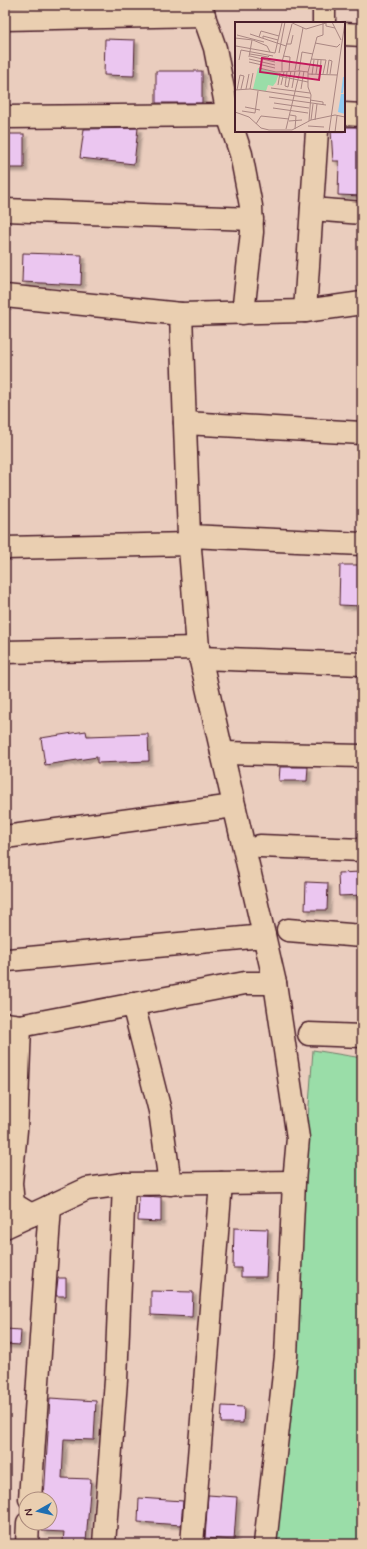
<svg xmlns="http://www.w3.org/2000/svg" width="367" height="1549" viewBox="0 0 367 1549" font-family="Mynerve,sans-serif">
  <defs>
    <filter id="shadow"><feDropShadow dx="3.5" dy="3.5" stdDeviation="1" flood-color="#0004"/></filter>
  </defs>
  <rect width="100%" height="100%" fill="#eacdbe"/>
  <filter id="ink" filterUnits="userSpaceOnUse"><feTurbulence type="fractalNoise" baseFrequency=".025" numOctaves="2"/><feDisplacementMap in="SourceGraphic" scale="8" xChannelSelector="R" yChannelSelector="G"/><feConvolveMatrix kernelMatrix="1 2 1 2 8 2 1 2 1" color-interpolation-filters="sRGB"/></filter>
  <g filter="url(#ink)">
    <polygon fill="#9adda8" stroke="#727e6a" points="313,1050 362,1058 362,1544 277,1544"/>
    <g fill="#ebc6f0" stroke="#4a1f2b" filter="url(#shadow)">
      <polygon points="105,39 135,40 134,76 104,75"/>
      <rect x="156" y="71" width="46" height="32"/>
      <polygon points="344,127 362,127 362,196 338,195 339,161 333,161 331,131 344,131"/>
      <polygon points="138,128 134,164 80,158 84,129"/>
      <rect x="5" y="134" width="19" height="34"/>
      <polygon points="23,253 82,255 81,285 22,282"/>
      <polygon points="340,565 362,565 362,606 339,605"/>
      <polygon points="86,731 87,736 148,734 149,761 97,763 97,757 45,765 41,738"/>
      <polygon points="280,767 308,767 307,781 279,781"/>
      <polygon points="362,872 362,895 339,896 338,873"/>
      <polygon points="306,882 328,883 327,910 305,910"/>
      <polygon points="139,1196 161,1197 161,1222 138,1221"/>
      <polygon points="234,1228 268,1229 266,1277 241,1277 241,1268 233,1268"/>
      <polygon points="58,1278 66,1278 66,1296 56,1296"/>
      <polygon points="151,1291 193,1292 192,1317 151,1315"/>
      <polygon points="5,1329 21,1330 20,1345 5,1344"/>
      <polygon points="50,1398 96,1401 94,1440 64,1439 62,1478 91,1479 86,1542 63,1541 64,1532 42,1531 43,1523 50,1523 50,1499 44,1499"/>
      <polygon points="222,1406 244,1407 243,1423 221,1423"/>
      <polygon points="208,1495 237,1497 234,1540 205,1538"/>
      <polygon points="139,1498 183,1501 181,1525 138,1522"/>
    </g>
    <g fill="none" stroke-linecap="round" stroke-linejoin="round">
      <g stroke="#4a1f2b" stroke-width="25">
        <g id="minor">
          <polyline points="200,5 215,48 228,115 241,154 251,206 252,232 243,313"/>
          <polyline points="5,19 204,15"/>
          <polyline points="324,23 324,5"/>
          <polyline points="344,34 362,35"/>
          <polyline points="344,114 362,115"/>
          <polyline points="5,117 228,115"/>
          <polyline points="312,209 362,213"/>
          <polyline points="5,210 252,219"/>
          <polyline points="5,296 181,314 189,536 362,544"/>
          <polyline points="305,311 317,131"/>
          <polyline points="181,314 305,311 362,303"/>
          <polyline points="185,423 362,433"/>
          <polyline points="189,536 198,648 275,983 298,1138 294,1182 286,1356 265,1544"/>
          <polyline points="5,548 190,544"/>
          <polyline points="5,652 198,648"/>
          <polyline points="200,658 362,664"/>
          <polyline points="222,753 362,756"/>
          <polyline points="5,837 234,806"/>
          <polyline points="260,846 362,850"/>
          <polyline points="288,930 362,936"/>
          <polyline points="8,960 264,936"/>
          <polyline points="133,1004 160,1111 170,1184"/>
          <polyline points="5,1024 20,1026 245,983 275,983"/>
          <polyline points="20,1026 16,1130 11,1183 13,1204 31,1215"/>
          <polyline points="309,1034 362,1036"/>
          <polyline points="5,1227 87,1189 124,1184 294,1182"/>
          <polyline points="30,1499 50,1206"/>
          <polyline points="27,1544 28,1523"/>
          <polyline points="104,1544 116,1380 124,1184"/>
          <polyline points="192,1544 221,1183"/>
        </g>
      </g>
      <use href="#minor" stroke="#eacfb1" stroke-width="22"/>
    </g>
  </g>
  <g transform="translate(235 22)">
    <rect width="110" height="110" fill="#eacdbe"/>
    <path d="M 23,46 L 44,51 L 41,60 L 38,64 L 33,63 L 31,69 L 18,67 Z" fill="#9adda8"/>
    <path d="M 106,72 L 110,72 L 110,92 L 103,90 Z" fill="#91cbf1"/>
    <path fill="none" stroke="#91cbf1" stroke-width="2" d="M 107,71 L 109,55"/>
    <path fill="none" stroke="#aa8783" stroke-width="1" d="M 55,0 L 71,7 L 91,1 L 91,4 L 100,6M 97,0 L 106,18M 15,12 L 51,24M 2,13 L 29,20M 24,15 L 26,9 L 44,14M 0,16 L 18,18 L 32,24 L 35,30M 28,16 L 28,14 L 43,18M 80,21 L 102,25 L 105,22M 51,22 L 56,22 L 58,13M 1,24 L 40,31 L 47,1M 44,31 L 50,0M 15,32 L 33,35 L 35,33M 15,34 L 40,40M 48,34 L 55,35 L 54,49M 14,35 L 17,18M 14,37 L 40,43M 76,37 L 91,38 L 88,52M 4,38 L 6,28 L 38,34M 14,40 L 40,46M 24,46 L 41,50 L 65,49M 60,48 L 68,6M 64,49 L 67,30 L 78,32M 47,50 L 47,40 L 57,2M 52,50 L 50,64 L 53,65 L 56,49M 73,50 L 73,65 L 76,73 L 74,99M 73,52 L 102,53M 81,52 L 83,38M 85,52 L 86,38M 92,52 L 94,38 L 97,39 L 95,52M 77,53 L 79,38M 44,54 L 73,60M 43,63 L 45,51M 46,63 L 49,50M 36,66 L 75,71M 57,66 L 60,49M 11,67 L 14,52M 15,67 L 18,51M 66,67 L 69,49M 0,68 L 15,67 L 75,76M 2,68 L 5,53 L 9,54 L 6,67M 34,75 L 91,83M 75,78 L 88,80 L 88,83M 39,81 L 74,86M 10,85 L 25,88M 38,86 L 73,91M 7,89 L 20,91M 0,90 L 14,95 L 26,106 L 34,108 L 57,108 L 76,98 L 100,93 L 110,95M 20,91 L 23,69M 55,93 L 61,94 L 60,107M 76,98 L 78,82M 80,98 L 82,82M 54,99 L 67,98M 21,102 L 26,94 L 54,97M 73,104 L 89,105M 51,107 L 65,49 L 73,50 L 82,15 L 88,13 L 88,0M 94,110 L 110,0M 100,110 L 102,94"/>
    <path fill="#c2185b" fill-opacity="0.15" stroke="#c2185b" stroke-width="2" d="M 27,36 L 86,44 L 84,58 L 25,50 Z"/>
    <rect width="110" height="110" fill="none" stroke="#4a1f2b" stroke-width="2"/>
  </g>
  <rect width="367" height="1549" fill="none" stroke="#eacfb1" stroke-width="20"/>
  <rect x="10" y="10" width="347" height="1529" fill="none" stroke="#4a1f2b" stroke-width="1.5" filter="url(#ink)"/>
  <g transform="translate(38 1511) rotate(262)"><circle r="19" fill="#eacfb1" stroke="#aa897b"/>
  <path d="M0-3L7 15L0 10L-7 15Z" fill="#1f6fb2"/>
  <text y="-6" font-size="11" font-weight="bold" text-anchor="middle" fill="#4a1f2b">N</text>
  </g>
</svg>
